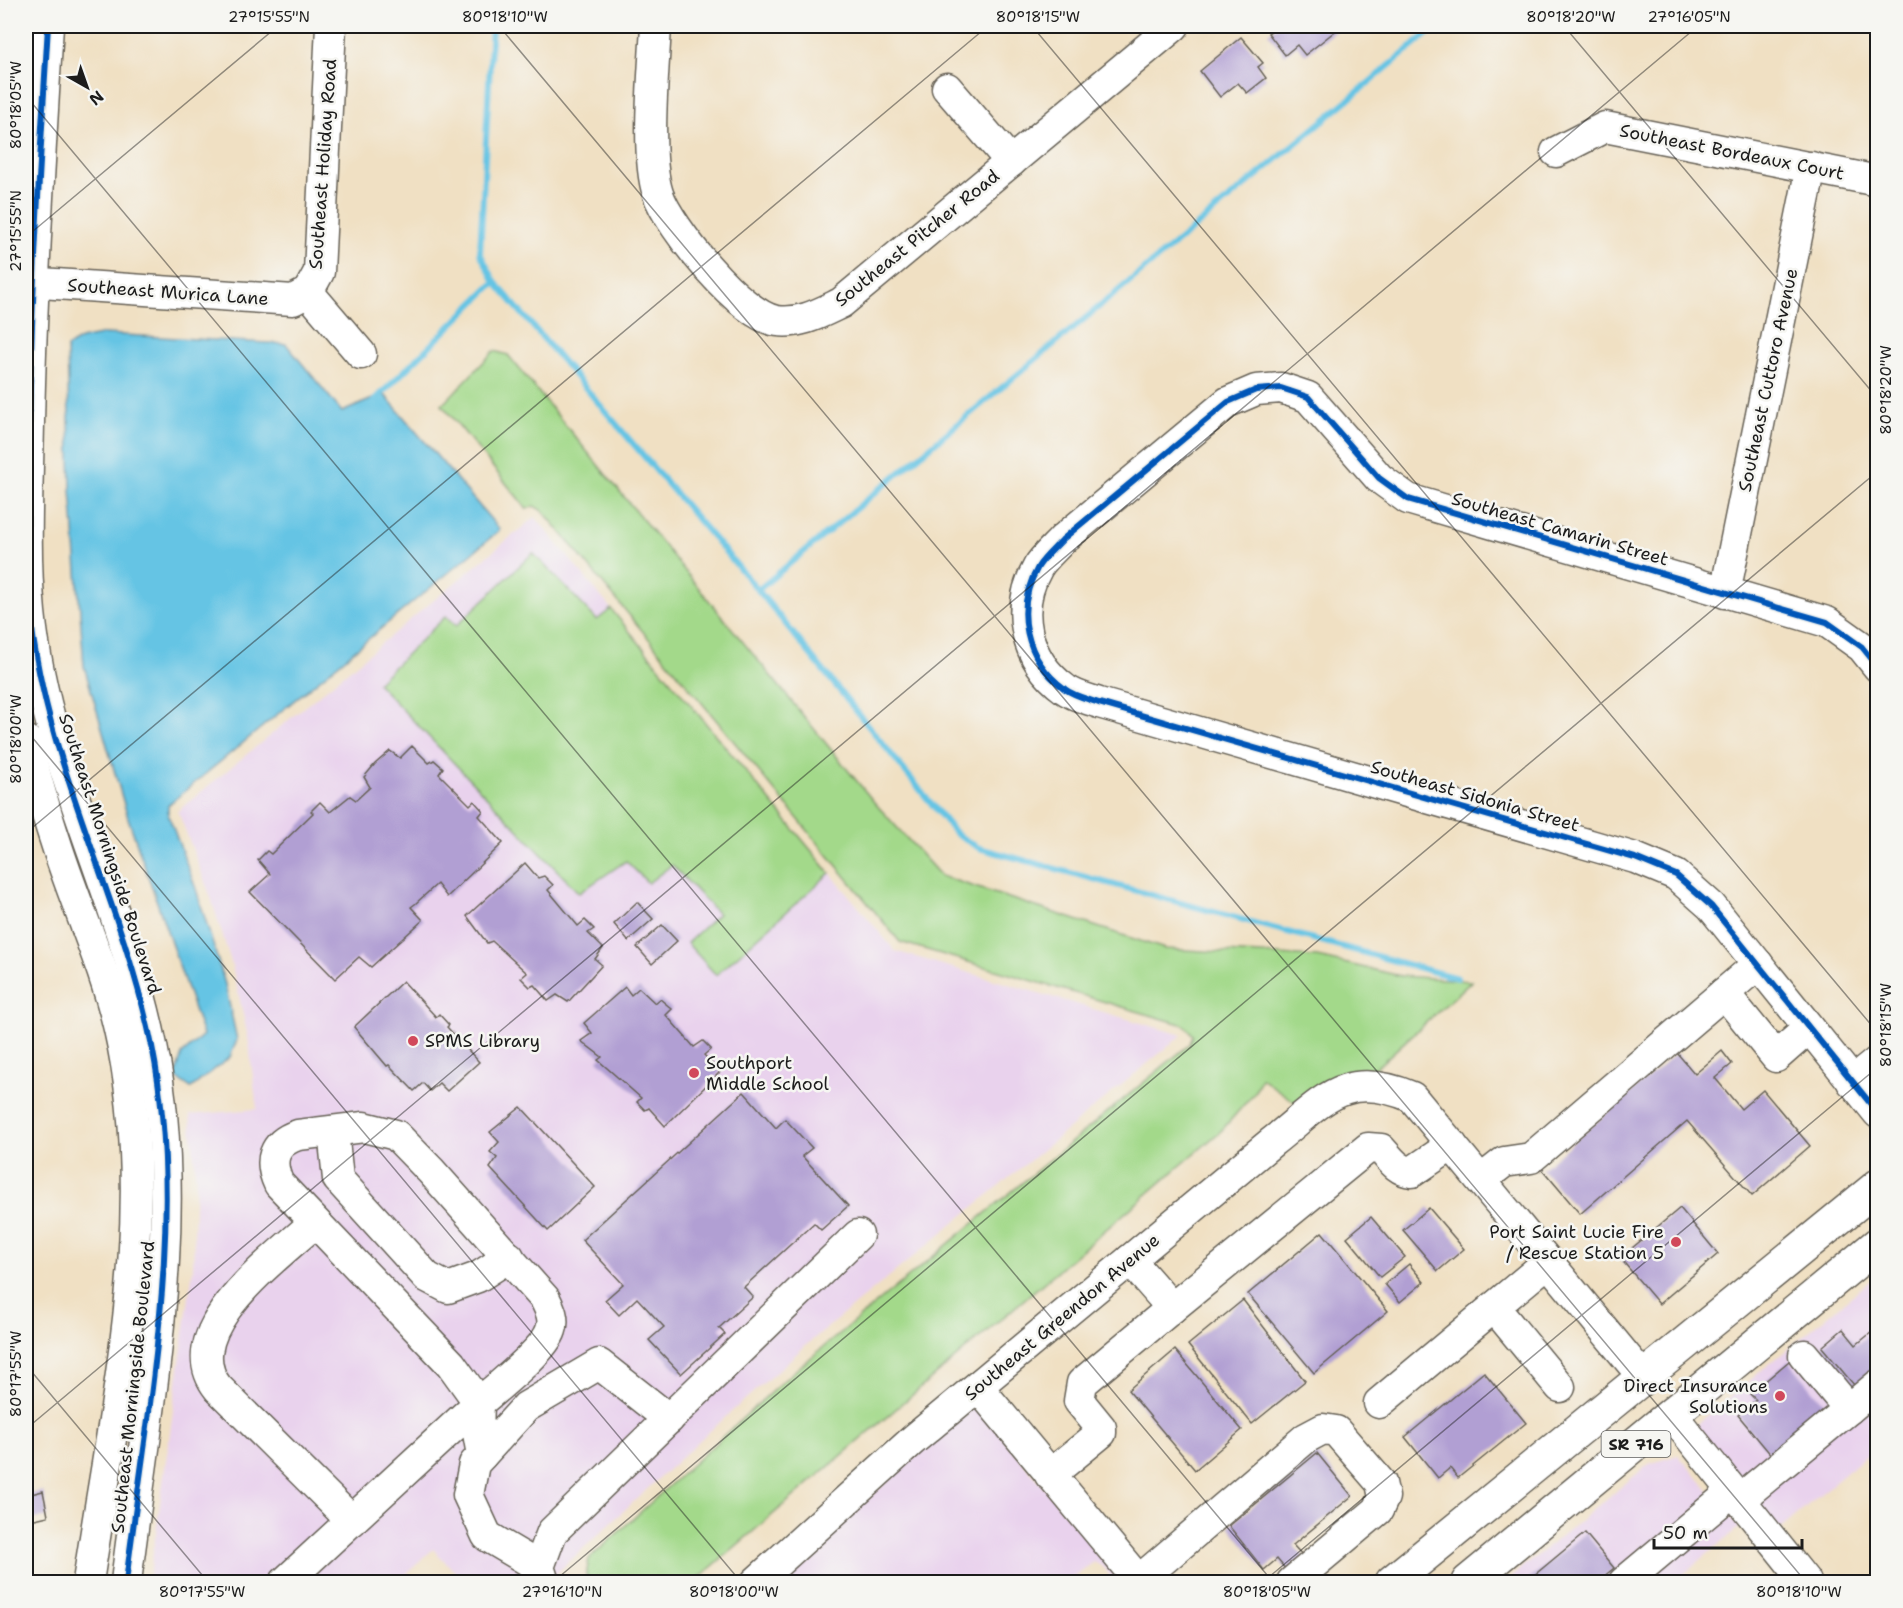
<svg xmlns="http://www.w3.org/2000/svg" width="1903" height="1608" viewBox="0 0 1903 1608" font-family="'Shantell Sans',sans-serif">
  <rect width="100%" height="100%" fill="#f6f6f2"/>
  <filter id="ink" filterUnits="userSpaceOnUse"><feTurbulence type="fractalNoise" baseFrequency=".0167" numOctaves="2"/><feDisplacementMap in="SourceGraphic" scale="12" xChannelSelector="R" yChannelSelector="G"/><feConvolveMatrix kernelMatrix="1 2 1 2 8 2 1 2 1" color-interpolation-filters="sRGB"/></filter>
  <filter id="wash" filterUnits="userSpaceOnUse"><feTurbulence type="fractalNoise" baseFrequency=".008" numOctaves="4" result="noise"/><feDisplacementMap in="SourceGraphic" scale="24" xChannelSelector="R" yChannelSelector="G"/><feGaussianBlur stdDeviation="1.35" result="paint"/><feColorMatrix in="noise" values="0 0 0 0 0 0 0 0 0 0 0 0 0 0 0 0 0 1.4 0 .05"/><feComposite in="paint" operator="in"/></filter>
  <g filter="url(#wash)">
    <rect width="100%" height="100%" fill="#f0e0c3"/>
    <g fill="#e9d2ed">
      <polygon points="535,517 895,951 1182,1035 805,1346 701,1439 547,1582 465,1582 433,1549 398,1582 149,1582 193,1269 196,1179 190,1115 257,1109 248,1037 232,965 210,895 178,811"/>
      <polygon points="1877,1275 1877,1447 1778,1530 1695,1426"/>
      <polygon points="975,1404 1122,1582 1116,1582 1103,1567 1094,1562 1066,1582 773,1582"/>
      <polygon points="1678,1455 1740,1527 1674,1582 1505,1582 1649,1464"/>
    </g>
    <g fill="#a3d98a" stroke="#607a53" stroke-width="1.5">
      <polygon points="494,351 508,355 874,802 941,876 1165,949 1317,957 1401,976 1472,981 1368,1075 1300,1106 1261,1078 1255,1092 1222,1130 694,1582 594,1582 586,1576 589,1559 791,1374 1190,1044 1193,1035 1184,1025 900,942 543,511 534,506 527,509 442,405"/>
      <polygon points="533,553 597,620 611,609 830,873 716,975 687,943 718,914 672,865 648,883 626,861 579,893 377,683 446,616 456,626"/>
    </g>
    <polygon fill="#65c4e4" stroke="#407080" stroke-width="1.5" points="105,334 286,344 342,412 384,394 500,530 168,805 168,814 196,889 225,984 237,1040 230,1057 191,1088 175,1077 182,1054 203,1035 128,818 84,666 71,490 67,347 81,339"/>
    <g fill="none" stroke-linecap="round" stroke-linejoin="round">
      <g stroke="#65c4e4" stroke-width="6">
        <polyline points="492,26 480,253 495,282 758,590 956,834 979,848 1457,978"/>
        <polyline points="374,401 495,282"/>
        <polyline points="758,590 1437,26"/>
      </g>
    </g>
    <g id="blocks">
      <g fill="#b19fd3">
        <polygon points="1278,26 1337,26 1339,28 1305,55 1297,45 1285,55 1268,33"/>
        <polygon points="1241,37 1263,63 1258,67 1266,78 1247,93 1238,83 1220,97 1200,71"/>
        <polygon points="412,746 429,763 434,760 443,768 439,774 470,805 474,801 483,811 479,816 503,843 447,897 437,884 415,904 411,907 423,920 371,967 359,957 335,979 250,892 270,874 258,860 267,851 271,854 313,813 311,811 320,802 330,812 350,796 356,800 370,787 364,777 375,764 390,751 400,758"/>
        <polygon points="525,863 538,878 544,876 553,885 548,890 578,926 585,920 594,929 588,933 603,948 595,959 602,965 568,1002 557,995 548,1001 534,985 530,987 521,978 527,973 492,941 487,943 467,916"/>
        <polygon points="637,902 653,919 628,941 614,924"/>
        <polygon points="662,925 677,941 652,964 637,947"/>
        <polygon points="403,981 436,1017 439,1014 449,1025 447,1027 479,1062 447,1091 439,1083 430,1091 423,1083 414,1091 389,1065 387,1066 354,1027"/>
        <polygon points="625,987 631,995 639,988 655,1003 660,999 672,1009 666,1015 694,1047 703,1041 711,1049 704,1055 720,1072 665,1126 649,1108 645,1110 637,1102 641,1098 598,1060 602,1057 581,1041 592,1033 584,1023"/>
        <polygon points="1722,1051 1732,1064 1715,1078 1741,1109 1763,1090 1810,1146 1752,1196 1687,1121 1580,1214 1542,1169 1677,1053 1695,1074"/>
        <polygon points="744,1092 776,1128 785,1119 812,1148 802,1156 848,1206 821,1230 814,1223 744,1287 753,1297 719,1328 725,1334 681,1374 649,1340 664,1327 637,1298 619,1315 605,1300 623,1284 582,1240"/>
        <polygon points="521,1107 595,1187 548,1231 490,1168 497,1158 490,1152 499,1142 490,1132"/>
        <polygon points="1429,1208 1464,1249 1438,1271 1403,1230"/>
        <polygon points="1680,1208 1718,1254 1659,1304 1620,1258"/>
        <polygon points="1371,1217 1405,1257 1380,1277 1347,1237"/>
        <polygon points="1322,1232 1388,1311 1314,1373 1248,1294"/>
        <polygon points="1409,1264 1424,1282 1400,1302 1385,1284"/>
        <polygon points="1243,1300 1305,1381 1252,1424 1188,1345"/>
        <polygon points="1878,1327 1878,1378 1860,1392 1822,1347 1843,1329 1856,1345"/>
        <polygon points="1175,1350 1242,1430 1195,1470 1128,1390"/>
        <polygon points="1789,1361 1828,1408 1772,1456 1738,1415 1756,1400 1750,1394"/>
        <polygon points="1484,1372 1526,1423 1458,1478 1450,1468 1438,1478 1405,1437"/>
        <polygon points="1317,1453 1352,1496 1293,1545 1304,1557 1287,1571 1277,1559 1264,1570 1229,1526"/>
        <polygon points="26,1472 31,1494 43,1491 48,1516 26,1521"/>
        <polygon points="1585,1533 1614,1568 1597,1582 1526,1582"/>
      </g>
    </g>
  </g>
  <g filter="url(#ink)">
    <use href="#blocks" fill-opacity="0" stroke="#666156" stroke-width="1.5"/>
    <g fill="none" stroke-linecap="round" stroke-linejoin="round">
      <g stroke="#666156" stroke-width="33">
        <g id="minor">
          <path d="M 48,26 C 40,158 32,289 29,422 C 28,485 24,549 30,612 C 45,764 122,898 152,1046 C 187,1219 147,1410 126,1582"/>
          <path d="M 656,26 C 654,69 645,155 658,194 C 669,227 741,316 777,321 C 801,324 820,313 841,303 L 1174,26"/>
          <polyline points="947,88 1011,162"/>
          <polyline points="1556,152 1605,127 1878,181"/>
          <polyline points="26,282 293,300 308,292 319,272 331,26"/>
          <polyline points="308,292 361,354"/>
          <polyline points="1725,593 1811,167"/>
          <path d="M 1878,667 L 1862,647 L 1827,622 L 1408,499 L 1379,478 L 1308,397 L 1281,388 L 1256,390 L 1228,402 L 1063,539 C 1055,548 1044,557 1038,567 C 1014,609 1025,660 1065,689 C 1074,696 1088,699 1099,703 L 1635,858 L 1676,875 L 1711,906 L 1878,1113"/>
          <path d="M 26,740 C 35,774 44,807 55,840 C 75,904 104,964 119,1029 C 161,1211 115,1401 88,1582"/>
          <polyline points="1724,993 1776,1057 1809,1028"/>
          <polyline points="1852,1082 1878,1061"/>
          <polyline points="333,1131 338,1179 427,1277 448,1288 478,1277 509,1257"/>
          <polyline points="1481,1180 1504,1162 1531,1158 1758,964"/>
          <path d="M 314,1223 C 277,1258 173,1331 218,1388 L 352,1521"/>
          <path d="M 1130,1260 L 1172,1308 L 1368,1148 L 1381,1149 C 1390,1159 1398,1171 1412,1172 L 1452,1145"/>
          <polyline points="1494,1307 1560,1387"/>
          <polyline points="1804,1355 1849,1409"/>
          <polyline points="978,1387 1140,1582"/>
          <polyline points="1379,1403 1548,1262"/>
          <polyline points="1672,1415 1806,1582"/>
          <polyline points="1050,1475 1101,1433 1101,1428 1079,1401 1082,1383 1172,1308"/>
          <polyline points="1740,1499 1878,1385"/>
          <polyline points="539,1567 487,1536 468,1495 474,1464 526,1407 599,1364 669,1419"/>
          <path d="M 285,1582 L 479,1403 L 451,1364 L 279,1184 C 268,1161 273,1143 298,1135 L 364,1127 L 396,1135 L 431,1171 L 545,1299 C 550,1309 555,1319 551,1330 C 545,1350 496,1388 479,1403 L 478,1433 L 482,1455"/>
          <polyline points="544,1582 539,1567 552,1532 858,1235"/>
          <path d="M 756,1582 L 913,1440 L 1272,1142 C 1323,1102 1343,1068 1412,1097 L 1643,1377"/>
          <polyline points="1137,1582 1306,1438 1323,1429 1336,1431 1381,1483 1384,1497 1378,1510 1292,1582"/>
          <polyline points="1624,1582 1733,1491"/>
        </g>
      </g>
      <g stroke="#666156" stroke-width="36">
        <g id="major">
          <polyline points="1392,1582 1878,1186"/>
          <polyline points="1468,1582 1878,1244"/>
        </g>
      </g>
      <use href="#minor" stroke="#fff" stroke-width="30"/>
      <use href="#major" stroke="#fff" stroke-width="33"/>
      <g stroke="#f6f6f2" stroke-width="10">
        <g id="cycleway">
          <path d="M 48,26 C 40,158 32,289 29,422 C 28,485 24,549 30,612 C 45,764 122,898 152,1046 C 187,1219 147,1410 126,1582"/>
          <path d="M 1878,667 L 1862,647 L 1827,622 L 1408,499 L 1379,478 L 1308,397 L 1281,388 L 1256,390 L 1228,402 L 1063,539 C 1055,548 1044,557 1038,567 C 1014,609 1025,660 1065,689 C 1074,696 1088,699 1099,703 L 1635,858 L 1676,875 L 1711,906 L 1878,1113"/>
        </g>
      </g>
      <use href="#cycleway" stroke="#0057b8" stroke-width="6"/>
    </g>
  </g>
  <path fill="none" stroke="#1c1c1c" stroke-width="1.5" stroke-opacity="0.45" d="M 499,26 L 1806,1582M 1032,26 L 1878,1033M 1564,26 L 1878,399M 26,96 L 1273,1582M 26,237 L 278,26M 26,730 L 741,1582M 26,833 L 988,26M 26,1365 L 208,1582M 26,1429 L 1698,26M 553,1582 L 1878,471M 1263,1582 L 1878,1067"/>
  <g fill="#d1495b" stroke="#f6f6f2" stroke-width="2">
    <circle cx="413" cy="1041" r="6"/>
    <circle cx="694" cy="1073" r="6"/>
    <circle cx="1676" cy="1242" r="6"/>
    <circle cx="1780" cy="1396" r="6"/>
  </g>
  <g text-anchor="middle" stroke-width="5" stroke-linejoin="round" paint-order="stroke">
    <rect fill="#f6f6f2" stroke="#5d5d5c" stroke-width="1.5" x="1601.5" y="1431" width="69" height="26" rx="4.5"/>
    <g font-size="16" font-weight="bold" fill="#1c1c1c">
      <text x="1636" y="1450">SR 716</text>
    </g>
    <g font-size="18" fill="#1c1c1c" stroke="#f6f6f2">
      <text transform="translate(1732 152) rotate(11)" y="6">Southeast Bordeaux Court</text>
      <text transform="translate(323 164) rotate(-86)" y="6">Southeast Holiday Road</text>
      <text transform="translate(917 238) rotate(-39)" y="6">Southeast Pitcher Road</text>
      <text transform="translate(168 292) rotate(4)" y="6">Southeast Murica Lane</text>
      <text transform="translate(1768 380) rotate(-78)" y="6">Southeast Cuttoro Avenue</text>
      <text transform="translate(1560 529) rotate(16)" y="6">Southeast Camarin Street</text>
      <text transform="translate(1475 796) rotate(16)" y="6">Southeast Sidonia Street</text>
      <text transform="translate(110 854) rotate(72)" y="6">Southeast Morningside Boulevard</text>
      <text transform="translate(1062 1317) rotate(-40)" y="6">Southeast Greendon Avenue</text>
      <text transform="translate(133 1387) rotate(-84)" y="6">Southeast Morningside Boulevard</text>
    </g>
    <g font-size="18" fill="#1c1c1c" stroke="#f6f6f2" text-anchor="start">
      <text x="425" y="1047">SPMS Library</text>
      <text x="706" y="1069">Southport<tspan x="706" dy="21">Middle School</tspan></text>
      <text x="1664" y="1238" text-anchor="end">Port Saint Lucie Fire<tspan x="1664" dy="21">/ Rescue Station 5</tspan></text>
      <text x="1768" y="1392" text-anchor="end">Direct Insurance<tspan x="1768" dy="21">Solutions</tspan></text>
    </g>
  </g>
  <rect width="1903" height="1608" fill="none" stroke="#f6f6f2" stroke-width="66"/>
  <g transform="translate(87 87) rotate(140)" stroke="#f6f6f2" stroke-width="4.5" paint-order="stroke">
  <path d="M0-4.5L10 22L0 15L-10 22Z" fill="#1c1c1c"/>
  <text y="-9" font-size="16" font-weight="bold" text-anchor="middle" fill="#1c1c1c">N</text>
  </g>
  <path d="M1654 1539v9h148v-9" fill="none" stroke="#1c1c1c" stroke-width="3"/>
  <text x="1663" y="1539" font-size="18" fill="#1c1c1c" stroke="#f6f6f2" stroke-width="4.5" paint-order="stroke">50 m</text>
  <rect x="33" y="33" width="1837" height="1542" fill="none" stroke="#1c1c1c" stroke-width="2"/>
  <g font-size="15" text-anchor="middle" fill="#1c1c1c">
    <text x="269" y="22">27°15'55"N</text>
    <text x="505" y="22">80°18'10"W</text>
    <text x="1038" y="22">80°18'15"W</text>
    <text x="1571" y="22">80°18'20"W</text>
    <text x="1689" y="22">27°16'05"N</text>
    <text transform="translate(16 105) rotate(-90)" y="5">80°18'05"W</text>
    <text transform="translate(16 231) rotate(-90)" y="5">27°15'55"N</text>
    <text transform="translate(1886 390) rotate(-90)" y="5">80°18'20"W</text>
    <text transform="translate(16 739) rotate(-90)" y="5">80°18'00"W</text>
    <text transform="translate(1886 1025) rotate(-90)" y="5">80°18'15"W</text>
    <text transform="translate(16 1374) rotate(-90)" y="5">80°17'55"W</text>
    <text x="202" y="1597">80°17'55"W</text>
    <text x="562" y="1597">27°16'10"N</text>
    <text x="734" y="1597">80°18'00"W</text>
    <text x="1267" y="1597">80°18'05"W</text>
    <text x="1799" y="1597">80°18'10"W</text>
  </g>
</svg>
